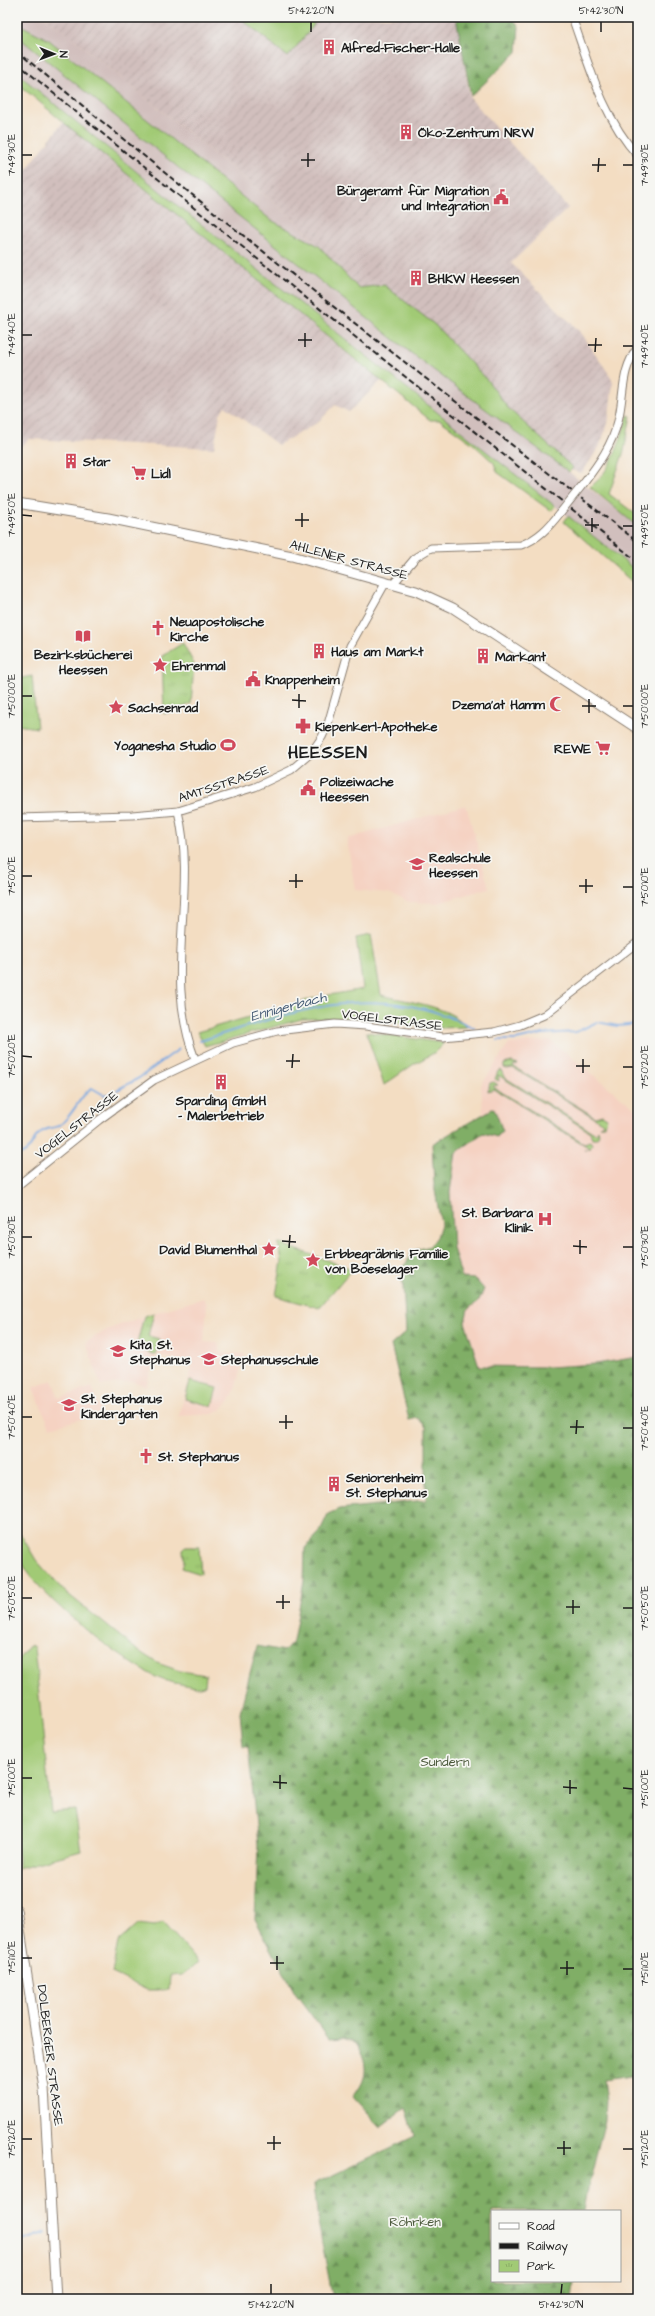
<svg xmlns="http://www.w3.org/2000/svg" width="655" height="2316" viewBox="0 0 655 2316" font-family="'Architects Daughter',sans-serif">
  <defs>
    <pattern id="industrial-furrows" width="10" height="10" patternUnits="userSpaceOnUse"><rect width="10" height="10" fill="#d1bfbd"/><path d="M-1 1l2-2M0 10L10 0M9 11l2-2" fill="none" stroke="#b3a4a2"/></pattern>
    <pattern id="forest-firs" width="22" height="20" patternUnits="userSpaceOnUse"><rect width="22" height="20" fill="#80ae66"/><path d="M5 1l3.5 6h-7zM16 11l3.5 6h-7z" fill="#688d53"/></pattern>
    <pattern id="park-tufts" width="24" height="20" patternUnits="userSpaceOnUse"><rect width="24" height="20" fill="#a1ca75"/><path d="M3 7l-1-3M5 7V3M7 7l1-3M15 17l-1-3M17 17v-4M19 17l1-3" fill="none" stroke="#8aad65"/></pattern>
  </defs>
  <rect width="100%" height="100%" fill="#f6f6f2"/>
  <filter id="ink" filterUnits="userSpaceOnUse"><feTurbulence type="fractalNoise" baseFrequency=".025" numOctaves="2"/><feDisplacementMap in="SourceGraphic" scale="8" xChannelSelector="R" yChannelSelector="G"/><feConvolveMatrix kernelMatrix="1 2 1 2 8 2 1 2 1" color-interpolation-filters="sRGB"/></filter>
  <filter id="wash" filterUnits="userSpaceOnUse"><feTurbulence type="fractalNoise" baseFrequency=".012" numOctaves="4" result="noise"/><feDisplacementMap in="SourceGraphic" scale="16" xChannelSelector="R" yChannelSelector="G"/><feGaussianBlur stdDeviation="0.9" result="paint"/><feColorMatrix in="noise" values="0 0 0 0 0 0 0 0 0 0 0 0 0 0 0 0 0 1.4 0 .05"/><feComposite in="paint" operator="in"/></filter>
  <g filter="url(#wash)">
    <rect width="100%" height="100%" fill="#f3ddc2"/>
    <g fill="#f5d2c2">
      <polygon points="466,805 489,888 438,903 409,902 389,893 355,890 347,839"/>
      <polygon points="550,1040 638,1111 638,1357 596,1364 548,1367 479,1366 466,1322 453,1248 449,1191 455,1152 483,1113 481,1085 509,1044"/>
      <polygon points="204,1298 207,1305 204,1342 218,1343 220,1352 245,1354 234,1392 230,1401 219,1411 213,1414 179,1416 193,1364 156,1355 146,1386 132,1381 101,1386 86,1342 107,1330 144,1316 136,1348 148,1336 154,1313"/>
      <polygon points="52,1380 59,1398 92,1387 101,1411 94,1416 50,1427 33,1388"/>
    </g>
    <g fill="url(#industrial-furrows)">
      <polygon points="44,17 456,17 470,98 568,208 511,263 582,334 611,377 613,382 608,424 599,447 582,473 570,470 358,288 294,219 70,36"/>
      <polygon points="63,122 118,166 381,381 349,412 335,405 317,423 278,445 225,406 220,414 214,448 29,439 17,450 17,182"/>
    </g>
    <g fill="#d1bfbd">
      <polygon points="17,17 44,17 70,36 294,219 319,246 271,220 49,40 17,23"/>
      <polygon points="17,36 196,182 411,353 569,472 638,527 638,572 178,206 17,73"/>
    </g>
    <g fill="#a1ca75" stroke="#5e7348">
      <polygon points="239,17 309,17 313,21 314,25 288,57"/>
      <polygon points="17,23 49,40 271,220 319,246 358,288 384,285 434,324 488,381 508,408 573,468 569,472 411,353 196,182 17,36"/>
      <polygon points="17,73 178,206 555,506 551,511 497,472 494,463 472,443 440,420 430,420 63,122 17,83"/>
      <path d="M 628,415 L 631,416 L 624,451 L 609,494 L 638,516 L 638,527 L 590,487 C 612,471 620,441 628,415 Z"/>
      <polygon points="568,516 638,572 638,587 564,522"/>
      <polygon points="32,676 37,728 17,725 17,679"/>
      <path d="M 371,935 L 381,995 C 408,1002 449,1005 467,1027 L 439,1028 L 367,1018 L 302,1019 L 205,1046 L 197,1032 L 318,997 L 363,989 L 356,938 Z"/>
      <polygon points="366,1032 444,1043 434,1053 414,1064 384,1085"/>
      <polygon points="512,1062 518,1064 513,1065 514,1067 595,1117 602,1115 607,1118 605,1126 599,1126 603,1125 603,1123 513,1068 507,1069 504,1068 504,1064"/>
      <polygon points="501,1070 504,1077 596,1134 598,1130 599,1134 597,1138 592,1138 590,1132 498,1075 499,1081 495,1079 498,1071"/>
      <polygon points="494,1082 498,1085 492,1086 500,1091 584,1143 590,1141 592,1144 590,1149 584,1150 589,1149 588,1147 494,1089 488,1091 490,1083"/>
      <polygon points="190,1381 217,1388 212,1406 185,1399"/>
      <path d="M 17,1528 L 36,1560 L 63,1590 L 137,1650 L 157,1663 L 180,1671 L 206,1675 L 205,1685 C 199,1689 192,1686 185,1685 C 176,1683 167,1682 158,1678 C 122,1661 44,1601 24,1566 C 17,1554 17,1542 17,1528 Z"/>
      <polygon points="30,1645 34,1647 51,1812 75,1810 81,1851 18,1868 17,1661"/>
      <polygon points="163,1922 198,1962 182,1975 170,1976 169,1990 147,1990 112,1973 118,1942 138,1924 155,1926"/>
    </g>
    <g fill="url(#forest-firs)" stroke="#4e6541">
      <polygon points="456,17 510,17 519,26 517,52 471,96"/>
      <path d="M 494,1108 L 503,1131 L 497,1137 L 483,1133 L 456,1153 L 450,1192 L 453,1248 L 462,1278 L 475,1279 L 484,1289 L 479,1301 L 468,1309 L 465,1322 L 479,1366 L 548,1367 L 596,1364 L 638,1357 L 638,2075 L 603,2080 L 606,2100 L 605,2120 L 589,2183 L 584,2211 L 492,2211 L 492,2281 L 574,2281 L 572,2299 L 333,2299 L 318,2222 L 314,2184 L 415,2136 L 406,2108 L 380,2127 L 353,2097 C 370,2076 368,2062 354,2041 L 342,2038 L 329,2039 L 295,1993 L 255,1919 L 258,1845 L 248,1746 L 243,1746 L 240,1712 L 257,1646 L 284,1651 L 293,1641 L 304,1581 L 305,1548 L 319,1533 L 328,1514 L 339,1509 L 426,1500 L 426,1427 L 418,1418 L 409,1420 L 391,1345 L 406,1332 L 402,1272 L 412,1251 L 430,1246 L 437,1237 L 441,1224 L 434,1185 L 432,1144 Z"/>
    </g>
    <g fill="url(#park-tufts)" stroke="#5e7348">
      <polygon points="183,643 194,664 191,704 164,714 162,656"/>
      <polygon points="278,1243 352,1269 319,1308 276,1296 282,1261"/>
      <polygon points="154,1313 148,1336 160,1339 156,1355 136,1348 144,1316"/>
      <polygon points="186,1547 199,1547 201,1574 182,1568 184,1562 183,1549"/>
    </g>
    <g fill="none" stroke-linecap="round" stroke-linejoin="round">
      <g stroke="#76a6e0" stroke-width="2">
        <polyline points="498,1040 516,1040 542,1034 576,1032 597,1022 618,1026 638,1024"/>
        <path d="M 200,1041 C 296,1011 377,978 474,1028"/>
        <polyline points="117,1090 139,1078 179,1049"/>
        <path d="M 17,1156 C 34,1151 29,1142 40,1133 C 45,1127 54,1129 60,1125 C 72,1117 82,1092 92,1088 L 104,1095 L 108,1094"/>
        <polyline points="17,2243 46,2232"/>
      </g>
    </g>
  </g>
  <g filter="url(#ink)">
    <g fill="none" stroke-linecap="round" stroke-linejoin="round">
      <g stroke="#887c6f" stroke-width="9">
        <g id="minor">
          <path d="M 572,17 C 589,65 603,118 638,156"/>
          <path d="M 584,483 C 599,463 612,445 618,421 C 625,393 620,371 638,347"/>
          <path d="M 394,583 L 416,557 L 431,548 L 521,545 C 538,539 549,527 560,513"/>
          <path d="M 178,811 C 198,893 162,974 195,1059"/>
          <polyline points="17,818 132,815 178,811 255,787 291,770 311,753 322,737 328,724 350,646 386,582"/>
          <polyline points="17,1186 99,1120 154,1080 233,1043 277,1031 335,1024 366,1026 443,1037 494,1032 520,1025 544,1015 638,942"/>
        </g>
      </g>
      <g stroke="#887c6f" stroke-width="11">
        <g id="major">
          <polyline points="17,503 108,518 292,556 416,591 453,608 638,729"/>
          <polyline points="17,1910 44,2088 56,2299"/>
        </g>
      </g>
      <use href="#minor" stroke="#fff" stroke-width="7"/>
      <use href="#major" stroke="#fff" stroke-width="9"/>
      <g stroke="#1c1c1c" stroke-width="2" stroke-dasharray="6 3" stroke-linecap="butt">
        <path d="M 17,51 C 219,221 429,381 638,542"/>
        <path d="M 17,63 C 221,233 431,396 638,562"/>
      </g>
      <g stroke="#887c6f" stroke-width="9" stroke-linecap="butt">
        <polyline id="minor-bridge" points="560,513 584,483"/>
      </g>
      <use href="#minor-bridge" stroke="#fff" stroke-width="7"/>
    </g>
  </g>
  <path fill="none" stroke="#1c1c1c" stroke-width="1.5" d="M 311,32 L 311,22M 601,32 L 601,22M 22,155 L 32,155M 301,160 L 315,160M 592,165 L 606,165M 623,165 L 633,165M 308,167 L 308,153M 598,172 L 599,158M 22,335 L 32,335M 298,340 L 312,340M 588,345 L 602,345M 623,346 L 633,346M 305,347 L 305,333M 595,352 L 596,338M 22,515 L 32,516M 295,520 L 309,520M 585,525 L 599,525M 623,526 L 633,526M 302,527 L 302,513M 592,532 L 592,518M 22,696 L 32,696M 292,700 L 306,701M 582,706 L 596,706M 623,706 L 633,706M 299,708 L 299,694M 589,713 L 589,699M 22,876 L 32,876M 289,881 L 303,881M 579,886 L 593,886M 623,887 L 633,887M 296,888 L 296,874M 586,893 L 586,879M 22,1056 L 32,1057M 286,1061 L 300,1061M 576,1066 L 590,1066M 623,1067 L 633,1067M 292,1068 L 293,1054M 583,1073 L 583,1059M 22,1237 L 32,1237M 282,1241 L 296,1242M 573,1246 L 587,1247M 623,1247 L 633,1247M 289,1248 L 290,1235M 580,1254 L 580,1240M 22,1417 L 32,1417M 279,1422 L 293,1422M 570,1427 L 584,1427M 623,1428 L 633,1428M 286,1429 L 286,1415M 576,1434 L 577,1420M 22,1598 L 32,1598M 276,1602 L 290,1602M 566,1607 L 580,1607M 623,1608 L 633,1608M 283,1609 L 283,1595M 573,1614 L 573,1600M 22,1778 L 32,1778M 273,1782 L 287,1783M 563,1787 L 577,1788M 623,1788 L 633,1789M 280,1789 L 280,1775M 570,1794 L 570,1780M 22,1958 L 32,1958M 270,1963 L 284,1963M 560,1968 L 574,1968M 623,1969 L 633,1969M 277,1970 L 277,1956M 567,1975 L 567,1961M 22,2139 L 32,2139M 267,2143 L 281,2143M 557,2148 L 571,2148M 623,2149 L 633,2149M 274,2150 L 274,2136M 564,2155 L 564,2141M 271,2294 L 271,2284M 561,2294 L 562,2284"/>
  <defs>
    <g id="building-bare" transform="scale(1.2)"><path d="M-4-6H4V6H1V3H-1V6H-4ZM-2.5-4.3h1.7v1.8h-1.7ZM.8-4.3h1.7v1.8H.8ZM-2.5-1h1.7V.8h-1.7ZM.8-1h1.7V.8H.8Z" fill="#d1495b" stroke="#f6f6f2" stroke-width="2.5" paint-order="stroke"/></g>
    <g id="civic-bare" transform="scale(1.2)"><path d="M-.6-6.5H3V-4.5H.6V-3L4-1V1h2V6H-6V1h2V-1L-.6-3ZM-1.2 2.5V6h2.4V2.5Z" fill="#d1495b" stroke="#f6f6f2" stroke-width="2.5" paint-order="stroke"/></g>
    <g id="supermarket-bare" transform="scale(1.2)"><path d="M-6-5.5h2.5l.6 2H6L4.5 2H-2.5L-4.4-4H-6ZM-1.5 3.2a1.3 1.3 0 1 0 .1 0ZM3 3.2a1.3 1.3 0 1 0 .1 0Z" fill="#d1495b" stroke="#f6f6f2" stroke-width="2.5" paint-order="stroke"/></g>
    <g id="church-bare" transform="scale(1.2)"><path d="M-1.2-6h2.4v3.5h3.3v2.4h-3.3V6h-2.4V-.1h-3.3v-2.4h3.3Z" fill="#d1495b" stroke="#f6f6f2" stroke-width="2.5" paint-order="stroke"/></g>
    <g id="library-bare" transform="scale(1.2)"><path d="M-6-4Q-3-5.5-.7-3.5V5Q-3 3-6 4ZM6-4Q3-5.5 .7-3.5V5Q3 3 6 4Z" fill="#d1495b" stroke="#f6f6f2" stroke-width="2.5" paint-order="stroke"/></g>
    <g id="sight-bare" transform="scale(1.2)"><path d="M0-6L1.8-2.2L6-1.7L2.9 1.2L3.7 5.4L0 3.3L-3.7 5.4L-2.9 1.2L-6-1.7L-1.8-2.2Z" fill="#d1495b" stroke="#f6f6f2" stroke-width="2.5" paint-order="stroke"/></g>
    <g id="mosque-bare" transform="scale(1.2)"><path d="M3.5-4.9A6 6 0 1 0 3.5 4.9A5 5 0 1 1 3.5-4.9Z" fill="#d1495b" stroke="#f6f6f2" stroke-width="2.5" paint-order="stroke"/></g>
    <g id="pharmacy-bare" transform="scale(1.2)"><path d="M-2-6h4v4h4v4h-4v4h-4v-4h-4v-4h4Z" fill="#d1495b" stroke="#f6f6f2" stroke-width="2.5" paint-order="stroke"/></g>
    <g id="stadium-bare" transform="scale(1.2)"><path d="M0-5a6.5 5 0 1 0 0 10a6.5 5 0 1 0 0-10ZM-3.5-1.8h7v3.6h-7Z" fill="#d1495b" stroke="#f6f6f2" stroke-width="2.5" paint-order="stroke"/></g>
    <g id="school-bare" transform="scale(1.2)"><path d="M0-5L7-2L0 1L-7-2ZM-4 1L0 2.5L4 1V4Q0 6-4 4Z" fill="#d1495b" stroke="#f6f6f2" stroke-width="2.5" paint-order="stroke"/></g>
    <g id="hospital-bare" transform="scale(1.2)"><path d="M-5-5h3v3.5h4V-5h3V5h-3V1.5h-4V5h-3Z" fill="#d1495b" stroke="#f6f6f2" stroke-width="2.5" paint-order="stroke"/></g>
  </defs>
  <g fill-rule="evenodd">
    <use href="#building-bare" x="329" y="47"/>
    <use href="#building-bare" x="406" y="132"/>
    <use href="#civic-bare" x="501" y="197"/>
    <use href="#building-bare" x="416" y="278"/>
    <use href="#building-bare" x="71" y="461"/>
    <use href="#supermarket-bare" x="139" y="473"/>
    <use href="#church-bare" x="158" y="628"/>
    <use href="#library-bare" x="83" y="636"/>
    <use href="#building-bare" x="319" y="651"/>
    <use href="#building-bare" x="483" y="656"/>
    <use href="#sight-bare" x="160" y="665"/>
    <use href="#civic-bare" x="253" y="679"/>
    <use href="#mosque-bare" x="557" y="704"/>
    <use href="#sight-bare" x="116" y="707"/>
    <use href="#pharmacy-bare" x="303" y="726"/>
    <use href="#stadium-bare" x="228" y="745"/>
    <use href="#supermarket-bare" x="603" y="748"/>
    <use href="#civic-bare" x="308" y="788"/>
    <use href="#school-bare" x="417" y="864"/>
    <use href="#building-bare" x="221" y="1082"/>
    <use href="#hospital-bare" x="545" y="1219"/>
    <use href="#sight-bare" x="269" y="1249"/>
    <use href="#sight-bare" x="313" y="1260"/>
    <use href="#school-bare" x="118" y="1351"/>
    <use href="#school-bare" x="209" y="1359"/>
    <use href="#school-bare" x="69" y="1405"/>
    <use href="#church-bare" x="146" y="1456"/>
    <use href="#building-bare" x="334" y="1484"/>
  </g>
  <g text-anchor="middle" stroke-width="3.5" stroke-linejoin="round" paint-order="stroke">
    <g font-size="13" font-weight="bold" fill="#1c1c1c" stroke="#f6f6f2" text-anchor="start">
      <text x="341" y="52">Alfred-Fischer-Halle</text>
      <text x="418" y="137">Öko-Zentrum NRW</text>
      <text x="489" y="195" text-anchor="end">Bürgeramt für Migration<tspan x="489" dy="15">und Integration</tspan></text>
      <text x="428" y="283">BHKW Heessen</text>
      <text x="83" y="466">Star</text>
      <text x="151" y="478">Lidl</text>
      <text x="170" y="626">Neuapostolische<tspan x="170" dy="15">Kirche</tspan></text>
      <text x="331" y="656">Haus am Markt</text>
      <text x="83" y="659" text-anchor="middle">Bezirksbücherei<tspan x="83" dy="15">Heessen</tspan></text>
      <text x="495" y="661">Markant</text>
      <text x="172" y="670">Ehrenmal</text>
      <text x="265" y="684">Knappenheim</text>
      <text x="545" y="709" text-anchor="end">Dzema'at Hamm</text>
      <text x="128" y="712">Sachsenrad</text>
      <text x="315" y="731">Kiepenkerl-Apotheke</text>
      <text x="216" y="750" text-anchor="end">Yoganesha Studio</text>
      <text x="591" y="753" text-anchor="end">REWE</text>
      <text x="320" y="786">Polizeiwache<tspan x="320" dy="15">Heessen</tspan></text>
      <text x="429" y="862">Realschule<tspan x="429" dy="15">Heessen</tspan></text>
      <text x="221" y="1105" text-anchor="middle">Sparding GmbH<tspan x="221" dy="15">- Malerbetrieb</tspan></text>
      <text x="533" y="1217" text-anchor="end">St. Barbara<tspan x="533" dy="15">Klinik</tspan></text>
      <text x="257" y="1254" text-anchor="end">David Blumenthal</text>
      <text x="325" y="1258">Erbbegräbnis Familie<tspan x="325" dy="15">von Boeselager</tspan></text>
      <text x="130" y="1349">Kita St.<tspan x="130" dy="15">Stephanus</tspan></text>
      <text x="221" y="1364">Stephanusschule</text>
      <text x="81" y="1403">St. Stephanus<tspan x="81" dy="15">Kindergarten</tspan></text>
      <text x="158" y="1461">St. Stephanus</text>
      <text x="346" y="1482">Seniorenheim<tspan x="346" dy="15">St. Stephanus</tspan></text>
    </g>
    <g font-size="13" fill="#1c1c1c" stroke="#f6f6f2">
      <text transform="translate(349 559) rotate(15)" y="5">AHLENER STRASSE</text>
      <text transform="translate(223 783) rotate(-18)" y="5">AMTSSTRASSE</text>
      <text transform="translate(392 1019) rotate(7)" y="5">VOGELSTRASSE</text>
      <text transform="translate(76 1124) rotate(-38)" y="5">VOGELSTRASSE</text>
      <text transform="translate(51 2055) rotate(83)" y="5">DOLBERGER STRASSE</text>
    </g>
    <g font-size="13" fill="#4b593b" stroke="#f6f6f2">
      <text x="445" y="1766">Sundern</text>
      <text x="415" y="2226">Röhrken</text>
    </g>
    <g font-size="14" font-style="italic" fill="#445a74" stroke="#f6f6f2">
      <text transform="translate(288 1006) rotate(-15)" y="5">Ennigerbach</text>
    </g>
    <g font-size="17" font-weight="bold" letter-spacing="1" fill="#1c1c1c" stroke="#f6f6f2">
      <text x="328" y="758">HEESSEN</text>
    </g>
  </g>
  <rect width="655" height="2316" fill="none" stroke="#f6f6f2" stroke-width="44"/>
  <rect x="491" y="2210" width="130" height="72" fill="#f6f6f2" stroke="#9f9f9c"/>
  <rect x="499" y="2223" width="20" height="6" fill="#ffffff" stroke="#9f9f9c"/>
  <text x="527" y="2230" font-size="12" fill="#1c1c1c">Road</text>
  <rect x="499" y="2243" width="20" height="6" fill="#1c1c1c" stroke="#9f9f9c"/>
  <text x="527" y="2250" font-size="12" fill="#1c1c1c">Railway</text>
  <rect x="499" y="2260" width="20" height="12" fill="url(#park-tufts)" stroke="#9f9f9c"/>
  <text x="527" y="2270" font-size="12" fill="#1c1c1c">Park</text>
  <g transform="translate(54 54) rotate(91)" stroke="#f6f6f2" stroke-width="3" paint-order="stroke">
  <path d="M0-3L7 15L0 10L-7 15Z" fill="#1c1c1c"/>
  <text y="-6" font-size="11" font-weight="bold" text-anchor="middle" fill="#1c1c1c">N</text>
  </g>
  <rect x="22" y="22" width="611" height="2272" fill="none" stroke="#1c1c1c" stroke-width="1.5"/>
  <g font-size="10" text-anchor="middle" fill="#1c1c1c">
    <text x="311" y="14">51°42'20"N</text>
    <text x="601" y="14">51°42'30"N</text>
    <text transform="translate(11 155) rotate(-90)" y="4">7°49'30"E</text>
    <text transform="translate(644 165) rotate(-90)" y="4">7°49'30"E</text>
    <text transform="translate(11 335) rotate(-90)" y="4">7°49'40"E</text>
    <text transform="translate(644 346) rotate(-90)" y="4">7°49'40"E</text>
    <text transform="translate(11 515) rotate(-90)" y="4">7°49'50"E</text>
    <text transform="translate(644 526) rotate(-90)" y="4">7°49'50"E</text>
    <text transform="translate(11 696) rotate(-90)" y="4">7°50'00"E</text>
    <text transform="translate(644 706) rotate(-90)" y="4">7°50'00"E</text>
    <text transform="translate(11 876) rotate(-90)" y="4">7°50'10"E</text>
    <text transform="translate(644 887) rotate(-90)" y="4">7°50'10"E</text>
    <text transform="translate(11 1056) rotate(-90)" y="4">7°50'20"E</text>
    <text transform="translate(644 1067) rotate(-90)" y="4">7°50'20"E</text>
    <text transform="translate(11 1237) rotate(-90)" y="4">7°50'30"E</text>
    <text transform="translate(644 1247) rotate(-90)" y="4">7°50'30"E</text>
    <text transform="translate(11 1417) rotate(-90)" y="4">7°50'40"E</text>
    <text transform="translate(644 1428) rotate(-90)" y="4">7°50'40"E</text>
    <text transform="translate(11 1598) rotate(-90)" y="4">7°50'50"E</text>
    <text transform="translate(644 1608) rotate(-90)" y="4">7°50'50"E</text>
    <text transform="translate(11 1778) rotate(-90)" y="4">7°51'00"E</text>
    <text transform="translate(644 1789) rotate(-90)" y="4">7°51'00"E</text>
    <text transform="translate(11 1958) rotate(-90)" y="4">7°51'10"E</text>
    <text transform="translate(644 1969) rotate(-90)" y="4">7°51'10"E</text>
    <text transform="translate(11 2139) rotate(-90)" y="4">7°51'20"E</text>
    <text transform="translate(644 2149) rotate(-90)" y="4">7°51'20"E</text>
    <text x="271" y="2308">51°42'20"N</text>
    <text x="561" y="2308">51°42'30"N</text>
  </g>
</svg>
